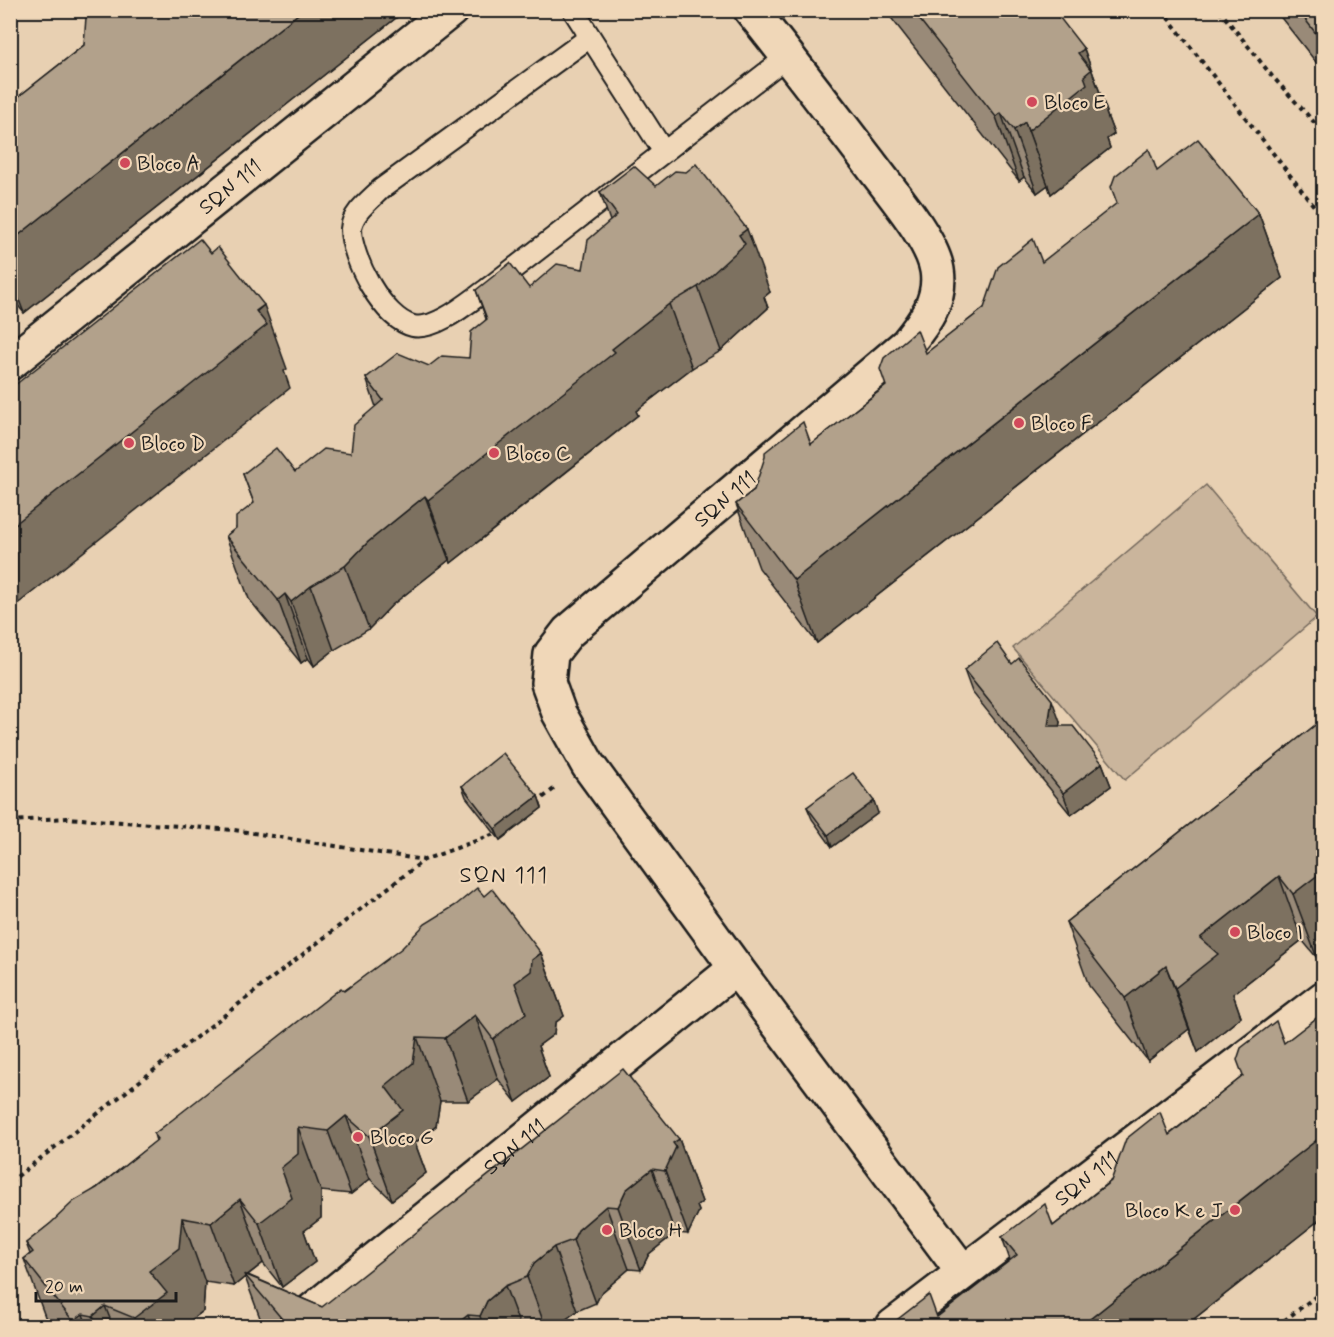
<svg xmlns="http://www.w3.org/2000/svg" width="1334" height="1337" viewBox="0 0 1334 1337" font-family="Mynerve,sans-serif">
  <rect width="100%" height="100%" fill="#e8d0b2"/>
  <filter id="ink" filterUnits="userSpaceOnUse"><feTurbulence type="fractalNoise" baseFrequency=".0167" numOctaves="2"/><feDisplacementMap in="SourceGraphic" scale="12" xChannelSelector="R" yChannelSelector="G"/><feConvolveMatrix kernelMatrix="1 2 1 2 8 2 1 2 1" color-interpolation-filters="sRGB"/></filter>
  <g filter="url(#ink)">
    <polygon fill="#cab59c" stroke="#73685c" stroke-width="1.5" points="1206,485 1317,617 1125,780 1013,648"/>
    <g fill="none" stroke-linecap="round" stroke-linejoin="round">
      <g stroke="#1c1c1c" stroke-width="24">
        <g id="service">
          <polyline points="573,10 664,152"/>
          <path d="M 590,37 L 381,189 C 370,200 352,213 351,229 C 351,258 383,319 413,326 C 435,331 469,302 486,290 L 788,56"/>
        </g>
      </g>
      <g stroke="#1c1c1c" stroke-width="38">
        <g id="minor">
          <path d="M 751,10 C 792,61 832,114 872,166 C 891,192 932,239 937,270 C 942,300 924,323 907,344 L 568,632 L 551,654 L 548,683 L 559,713 L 588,765 L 736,968 L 963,1272"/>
          <path id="s1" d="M 10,363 L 451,10"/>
          <path id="s2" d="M 293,1326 L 736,968"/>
          <path id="s3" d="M 893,1326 L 1324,998"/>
        </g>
      </g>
      <g stroke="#1c1c1c" stroke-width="4" stroke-dasharray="4.5 4.5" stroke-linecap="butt">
        <polyline points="1162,10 1324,219"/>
        <polyline points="1219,10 1272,76 1324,133"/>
        <polyline points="536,803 554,789"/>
        <polyline points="10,821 67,818 234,830 424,860"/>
        <polyline points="10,1182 424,860 497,833"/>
        <polyline points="1277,1326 1324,1290"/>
      </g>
      <use href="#service" stroke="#f0d7b8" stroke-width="20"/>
      <use href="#minor" stroke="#f0d7b8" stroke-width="33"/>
    </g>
    <g fill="#998a78" stroke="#1c1c1c" stroke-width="1.5">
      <polygon points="94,10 406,10 24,313 10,296 10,96 18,97 84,45"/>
      <polygon points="885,10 1044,10 1084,49 1107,112 1106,113 1114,134 1107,139 1110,148 1051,194 1048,185 1037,193 1024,177 1019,181"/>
      <polygon points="1275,10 1323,10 1323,71"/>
      <polygon points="600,192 770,292 764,297 768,308 721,351 692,368 636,411 638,415 520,509 451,563 449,560 392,605 369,629 334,650 314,666 308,658 301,663 249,599 226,536 236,528 254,503 243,474 295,472 351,453 376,407 366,378 469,358 486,319 476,290 529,288 583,269 610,221"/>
      <polygon points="1259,214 1282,278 817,643 759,568 736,504 1042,262"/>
      <polygon points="1012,664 1060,722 1059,726 1102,763 1111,786 1071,815 972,692 964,670"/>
      <polygon points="1323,719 1323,952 1317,958 1302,940 1233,994 1241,1017 1198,1052 1189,1029 1148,1061 1089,986 1066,922"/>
      <polygon points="462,786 538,796 542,808 500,840 466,797"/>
      <polygon points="807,807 878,813 832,847 812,819"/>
      <polygon points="484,896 541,953 564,1016 555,1023 554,1034 538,1046 549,1077 516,1102 498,1079 468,1101 440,1101 436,1126 415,1143 426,1173 392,1200 370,1179 351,1194 321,1191 321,1218 304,1231 315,1262 282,1287 263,1263 248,1275 322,1307 679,1139 702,1202 697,1206 699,1211 688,1234 675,1233 649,1254 641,1270 629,1269 601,1293 596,1303 577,1311 557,1326 263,1326 245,1277 234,1286 205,1282 203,1311 183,1326 51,1326 47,1322 24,1259 30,1254 26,1243 156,1141 154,1134 344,991"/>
      <polygon points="1323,1013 1323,1217 1185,1326 889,1326 937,1317 1010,1260 1002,1237 1053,1226"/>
    </g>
    <g fill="#7d7161" stroke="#1c1c1c" stroke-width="1.5">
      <polygon points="303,10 406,10 24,313 10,277 10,242"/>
      <polygon points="1084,49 1107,112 1106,113 1114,134 1107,139 1110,148 1051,194 1028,131 1084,76 1078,53"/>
      <polygon points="1001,113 1024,177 1019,181 996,117"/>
      <polygon points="1025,122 1048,185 1037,193 1014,130"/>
      <polygon points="1259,214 1282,278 817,643 794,580"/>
      <polygon points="747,229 770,292 764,297 768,308 721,351 698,287 739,235"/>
      <polygon points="669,304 692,368 636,411 638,415 451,563 428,500 612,349"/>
      <polygon points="264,305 287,369 284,371 290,388 10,610 10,528"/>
      <polygon points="425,496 449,560 392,605 369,629 345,566 368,542"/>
      <polygon points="311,586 334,650 314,666 291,602"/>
      <polygon points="285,594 308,658 301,663 278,600"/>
      <polygon points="1052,700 1060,722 1056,748 1048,726"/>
      <polygon points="1102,763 1111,786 1071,815 1063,793"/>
      <polygon points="538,796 542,808 500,840 495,829"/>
      <polygon points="874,801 878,813 832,847 828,835"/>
      <polygon points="1323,841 1323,863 1317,846"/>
      <polygon points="1323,871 1323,952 1317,958 1293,894"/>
      <polygon points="1279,876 1302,940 1233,994 1241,1017 1198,1052 1175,988 1200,938"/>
      <polygon points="541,953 564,1016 555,1023 554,1034 538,1046 549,1077 516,1102 493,1039 515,983 532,960"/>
      <polygon points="1166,966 1189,1029 1148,1061 1125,998"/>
      <polygon points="475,1015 498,1079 468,1101 445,1038"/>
      <polygon points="417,1037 440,1101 436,1126 415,1143 426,1173 392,1200 369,1136 385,1086"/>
      <polygon points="346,1116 370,1179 351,1194 328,1131"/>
      <polygon points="298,1127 321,1191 321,1218 304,1231 315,1262 282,1287 259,1223"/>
      <polygon points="1323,1135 1323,1217 1185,1326 1081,1326"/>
      <polygon points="679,1139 702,1202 697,1206 699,1211 688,1234 665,1171 673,1143"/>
      <polygon points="652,1169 675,1233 649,1254 641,1270 618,1207 626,1190"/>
      <polygon points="240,1199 263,1263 246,1276 244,1274 245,1277 234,1286 211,1223"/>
      <polygon points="606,1206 629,1269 601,1293 596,1303 573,1240 578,1230"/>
      <polygon points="182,1218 205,1282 203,1311 183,1326 137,1326 134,1318 149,1271"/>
      <polygon points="554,1247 577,1311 557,1326 545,1326 527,1277 534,1263"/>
      <polygon points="505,1286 520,1326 483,1326 480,1316 487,1301"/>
      <polygon points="105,1306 113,1326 97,1326 93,1316"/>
      <polygon points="83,1314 87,1326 75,1326 73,1321"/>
      <polygon points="468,1315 472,1326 454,1326"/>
    </g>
    <g fill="#b2a18b" stroke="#1c1c1c" stroke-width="1.5">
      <polygon points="94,10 303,10 10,242 10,96 18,97 84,45 86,17"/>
      <polygon points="912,10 1044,10 1060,18 1084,49 1078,53 1091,70 1084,76 1087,84 1028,131 1025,122 1014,130 1001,113 996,117"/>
      <polygon points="1298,10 1323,10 1323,38 1321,40"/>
      <polygon points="1198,139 1259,214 794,580 736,504 754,490 765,457 765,452 803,422 811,444 886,386 880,369 884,358 917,330 926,353 984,308 998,267 1033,239 1042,262 1117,203 1111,187 1115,176 1149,149 1157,171"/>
      <polygon points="696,164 747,229 739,235 745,244 698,287 669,304 612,349 615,352 497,445 428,500 425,496 368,542 345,566 311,586 291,602 285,594 278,600 226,536 236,528 236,517 254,503 243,474 276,448 295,472 324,449 351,453 354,425 383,400 366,378 398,353 429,366 442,356 469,358 471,332 487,319 476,290 510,263 529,288 557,264 583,269 588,240 617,215 600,192 634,166 656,186 675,171 686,172"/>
      <polygon points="200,239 211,253 218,247 264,305 256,311 267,325 10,528 10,389"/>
      <polygon points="997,643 1012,664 1019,658 1052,700 1048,726 1073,726 1102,763 1063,793 964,670"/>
      <polygon points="1323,719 1323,841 1317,846 1323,853 1323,871 1293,894 1279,876 1200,938 1218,954 1175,988 1166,966 1125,998 1066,922"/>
      <polygon points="503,753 538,796 495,829 462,786"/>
      <polygon points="853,773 874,801 828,835 807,807"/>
      <polygon points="477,888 484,896 492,889 541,953 532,960 531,971 515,983 526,1013 493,1039 475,1015 445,1038 417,1037 413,1063 385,1086 403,1110 369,1136 346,1116 328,1131 298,1127 298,1154 281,1168 292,1198 259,1223 240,1199 211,1223 182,1218 179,1248 149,1271 167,1293 134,1318 105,1306 93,1316 83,1314 73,1321 24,1259 33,1252 26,1243 51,1223 74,1201 97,1188 158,1139 154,1134 341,988 344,991 402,948 425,924 456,905"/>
      <polygon points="1323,1013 1323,1135 1081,1326 889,1326 929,1295 937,1317 1017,1255 1002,1237 1045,1204 1053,1226 1111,1181 1126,1139 1160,1112 1169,1135 1243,1076 1237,1060 1241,1048 1276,1021 1284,1043"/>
      <polygon points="623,1069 679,1139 673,1143 676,1147 665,1171 652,1169 626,1190 618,1207 606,1206 578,1230 573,1240 554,1247 534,1263 527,1277 505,1286 487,1301 480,1316 468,1315 454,1326 288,1326 244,1274 322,1307"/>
    </g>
  </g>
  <g fill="#d1495b" stroke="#f0d7b8" stroke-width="2">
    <circle cx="1032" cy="102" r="6"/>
    <circle cx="125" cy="163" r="6"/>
    <circle cx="1019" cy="423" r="6"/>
    <circle cx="129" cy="443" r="6"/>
    <circle cx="494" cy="453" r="6"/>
    <circle cx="1235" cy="932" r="6"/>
    <circle cx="358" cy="1137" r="6"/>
    <circle cx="1235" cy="1210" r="6"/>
    <circle cx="607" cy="1230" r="6"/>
  </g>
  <g text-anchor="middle" stroke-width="4.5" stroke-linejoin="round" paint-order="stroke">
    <g font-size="21" fill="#1c1c1c" stroke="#f0d7b8" text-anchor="start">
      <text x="1044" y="109">Bloco E</text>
      <text x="137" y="170">Bloco A</text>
      <text x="1031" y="430">Bloco F</text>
      <text x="141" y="450">Bloco D</text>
      <text x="506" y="460">Bloco C</text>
      <text x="1247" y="939">Bloco I</text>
      <text x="370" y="1144">Bloco G</text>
      <text x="1223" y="1217" text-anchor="end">Bloco K e J</text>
      <text x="619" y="1237">Bloco H</text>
    </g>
    <g font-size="21" fill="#1c1c1c" stroke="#f0d7b8">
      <text dy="7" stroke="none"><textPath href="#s1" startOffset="282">SQN 111</textPath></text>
      <text transform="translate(725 499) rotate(-40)" y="7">SQN 111</text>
      <text dy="7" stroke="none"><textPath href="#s2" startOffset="285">SQN 111</textPath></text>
      <text dy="7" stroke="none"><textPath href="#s3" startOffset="243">SQN 111</textPath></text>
    </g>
    <g font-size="22" letter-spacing="1.5" fill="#1c1c1c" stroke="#f0d7b8">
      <text x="504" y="882">SQN 111</text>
    </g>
  </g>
  <rect width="1334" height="1337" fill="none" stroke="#f0d7b8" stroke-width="36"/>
  <rect x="18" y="18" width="1298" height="1301" fill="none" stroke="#1c1c1c" stroke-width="2" filter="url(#ink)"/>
  <path d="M36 1292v9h140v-9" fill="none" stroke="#1c1c1c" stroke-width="3"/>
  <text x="45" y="1292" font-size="18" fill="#1c1c1c" stroke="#f0d7b8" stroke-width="4.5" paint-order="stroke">20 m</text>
</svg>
